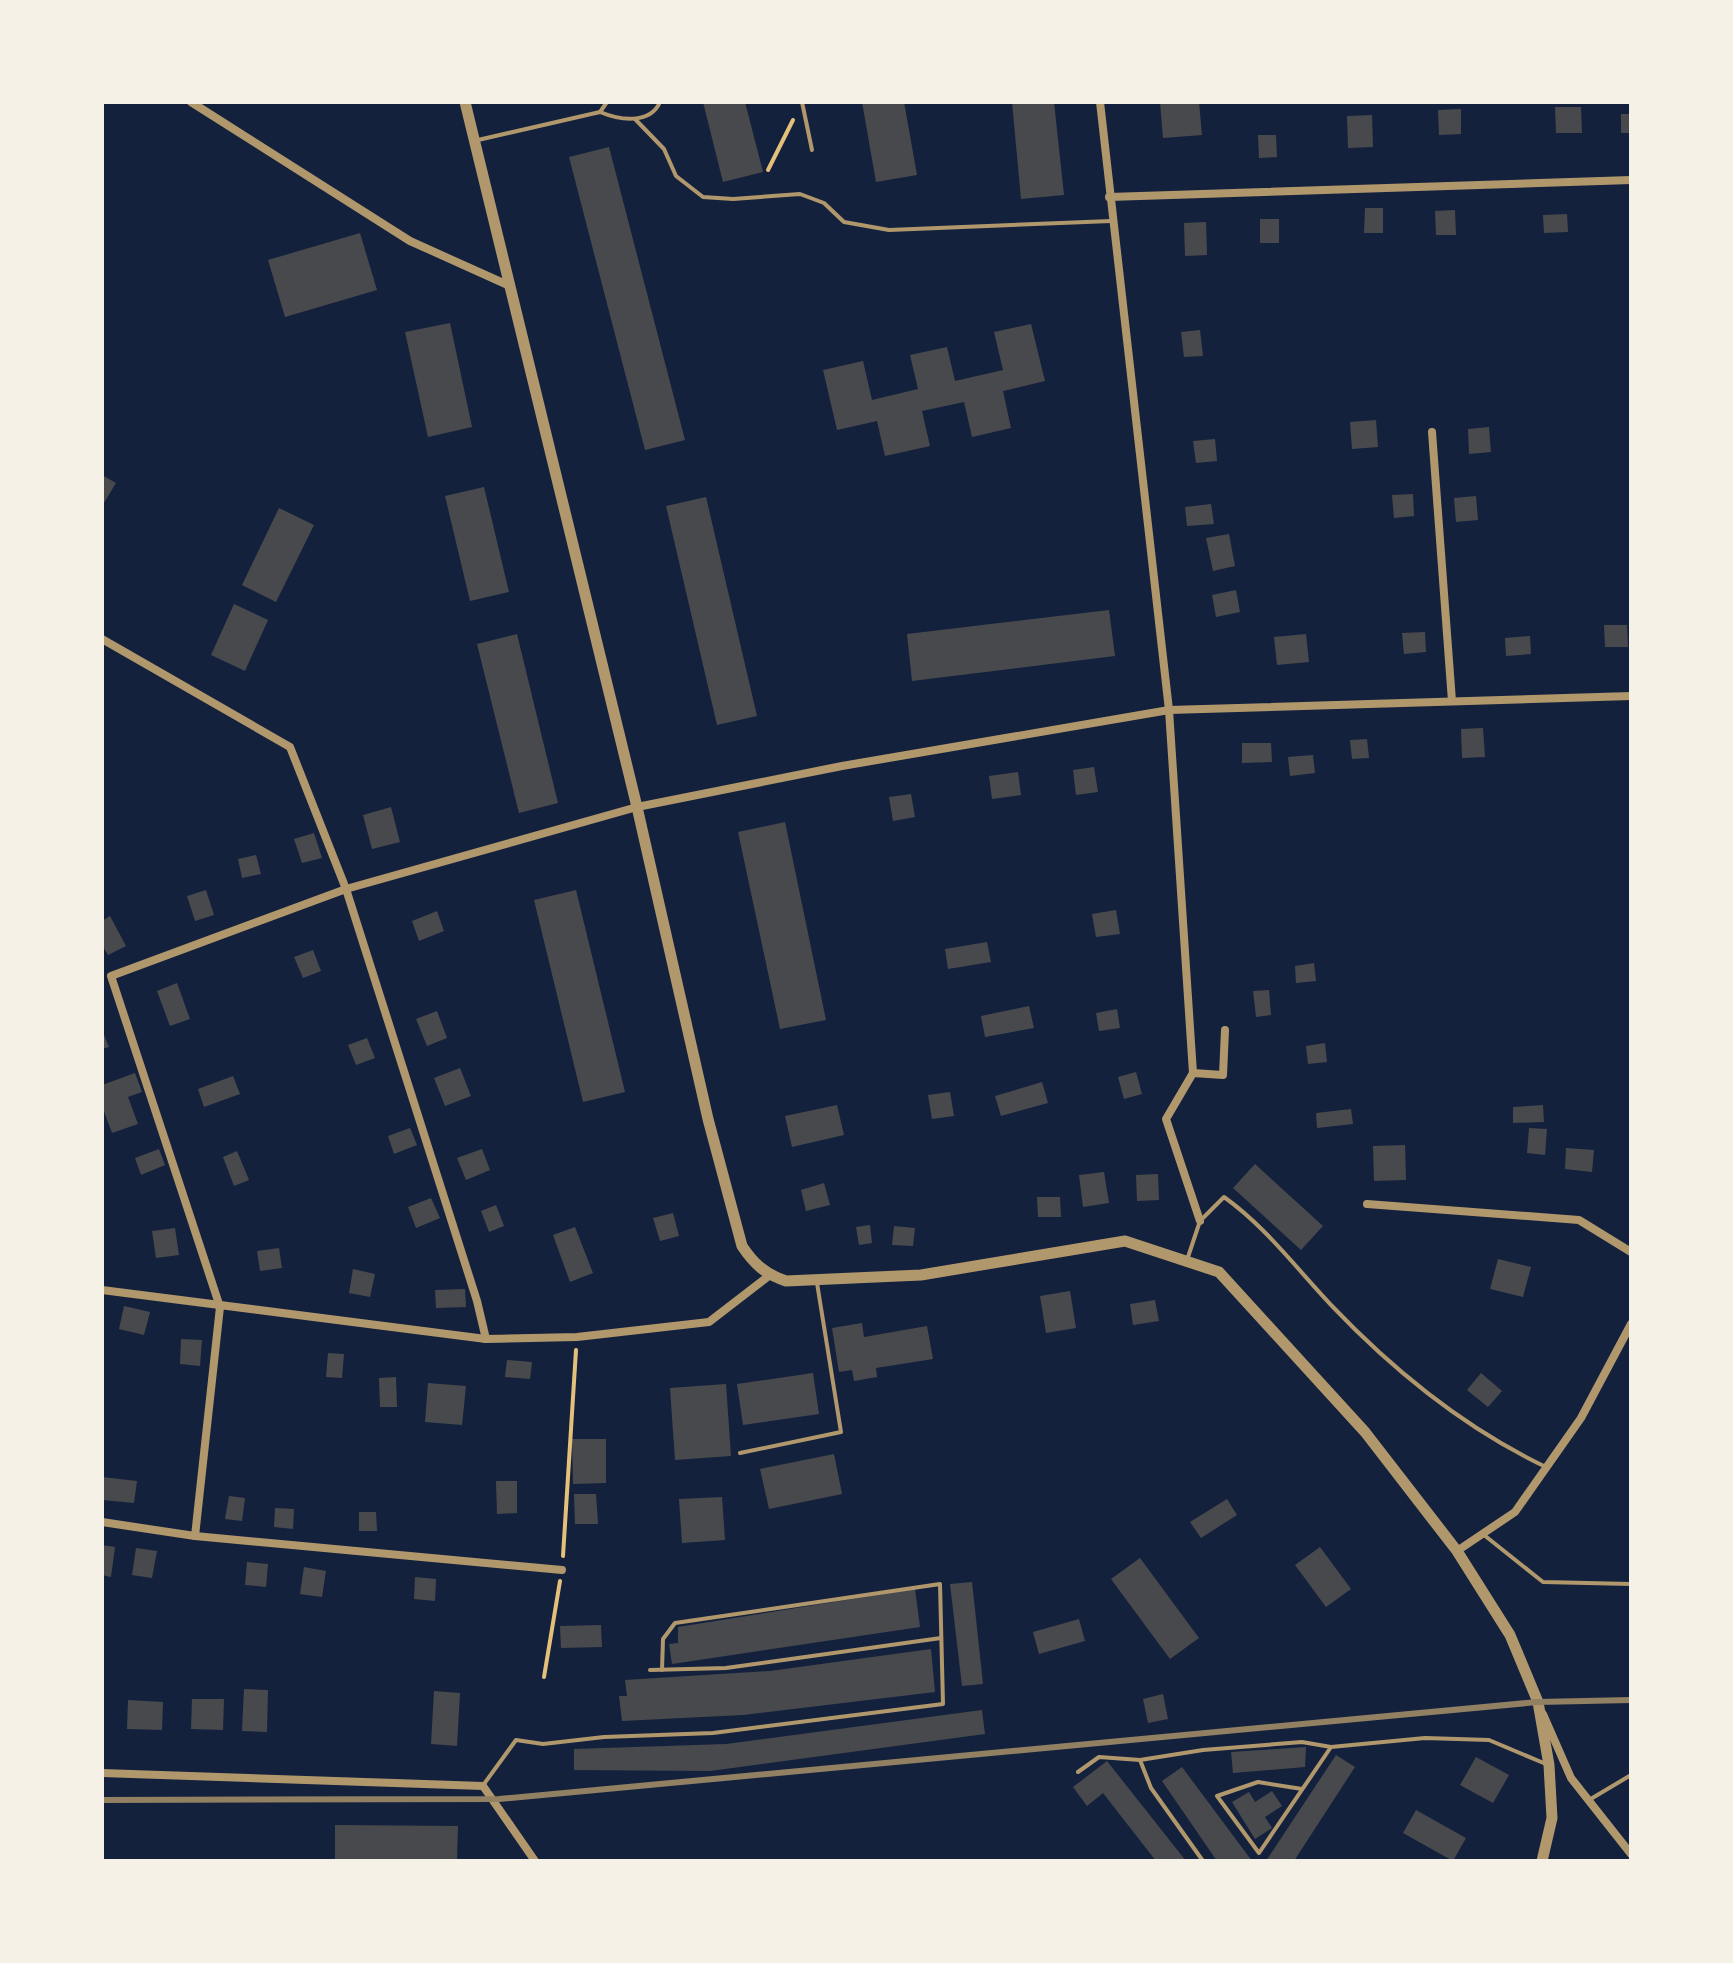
<svg xmlns="http://www.w3.org/2000/svg" width="1733" height="1963" viewBox="0 0 1733 1963" font-family="'Fira Sans',sans-serif">
  <rect width="100%" height="100%" fill="#14213d"/>
  <g fill="#48494c">
    <polygon points="703,102 745,102 763,172 723,182"/>
    <polygon points="862,102 904,102 917,175 876,182"/>
    <polygon points="1012,102 1054,102 1064,195 1021,199"/>
    <polygon points="1160,102 1199,102 1202,135 1163,138"/>
    <polygon points="1555,107 1581,107 1582,133 1556,133"/>
    <polygon points="1461,109 1461,134 1439,135 1438,110"/>
    <rect x="1621" y="114" width="10" height="19"/>
    <polygon points="1372,115 1373,147 1348,148 1347,116"/>
    <polygon points="1258,135 1276,135 1277,157 1259,158"/>
    <polygon points="609,147 685,440 645,450 569,157"/>
    <polygon points="1365,208 1383,208 1383,233 1364,233"/>
    <polygon points="1455,210 1456,235 1436,235 1435,211"/>
    <polygon points="1567,214 1568,232 1544,233 1543,215"/>
    <rect x="1260" y="219" width="19" height="24"/>
    <polygon points="1206,222 1207,255 1185,256 1184,223"/>
    <polygon points="360,233 377,290 285,317 268,260"/>
    <polygon points="450,323 472,427 428,437 405,332"/>
    <polygon points="1031,324 1045,381 1003,391 1011,428 972,437 964,402 922,411 930,446 885,456 877,421 837,430 823,370 863,361 872,400 918,389 910,355 947,347 955,381 1003,370 994,332"/>
    <polygon points="1200,330 1203,356 1184,357 1181,332"/>
    <polygon points="1376,420 1378,447 1352,449 1350,422"/>
    <polygon points="1489,427 1491,452 1469,454 1468,429"/>
    <polygon points="1215,439 1217,461 1196,463 1193,441"/>
    <polygon points="102,475 116,483 102,506"/>
    <polygon points="484,487 509,592 470,601 445,496"/>
    <polygon points="1413,494 1414,516 1394,518 1392,495"/>
    <polygon points="1476,496 1478,520 1456,522 1454,498"/>
    <polygon points="706,497 757,716 717,725 666,506"/>
    <polygon points="1211,504 1214,524 1187,526 1185,507"/>
    <polygon points="279,508 314,525 276,602 242,585"/>
    <polygon points="1229,534 1235,566 1213,571 1206,538"/>
    <polygon points="1236,590 1240,612 1216,617 1212,595"/>
    <polygon points="234,604 268,620 245,671 211,655"/>
    <polygon points="1109,610 1115,656 912,681 907,634"/>
    <polygon points="1604,625 1627,625 1628,647 1605,647"/>
    <polygon points="1425,632 1426,652 1404,654 1402,633"/>
    <polygon points="517,634 558,803 519,813 477,644"/>
    <polygon points="1306,634 1309,662 1277,665 1274,637"/>
    <polygon points="1530,636 1531,654 1506,656 1505,638"/>
    <polygon points="1483,728 1485,757 1462,758 1461,729"/>
    <polygon points="1367,739 1369,758 1352,759 1350,740"/>
    <polygon points="1242,743 1271,743 1272,762 1242,763"/>
    <polygon points="1313,755 1315,773 1290,776 1288,757"/>
    <polygon points="1094,767 1098,792 1076,795 1073,770"/>
    <polygon points="1018,772 1021,795 992,799 989,776"/>
    <polygon points="911,794 915,817 893,821 889,797"/>
    <polygon points="391,807 400,842 372,849 363,815"/>
    <polygon points="785,822 826,1020 780,1029 738,832"/>
    <polygon points="314,833 322,858 302,863 294,839"/>
    <polygon points="256,855 261,874 242,878 238,859"/>
    <polygon points="206,890 214,915 195,921 187,896"/>
    <polygon points="576,890 625,1092 583,1102 534,900"/>
    <polygon points="1116,910 1120,934 1096,937 1092,914"/>
    <polygon points="437,911 444,931 419,941 412,921"/>
    <polygon points="110,916 126,946 108,955 102,945 102,921"/>
    <polygon points="987,942 991,962 948,969 945,949"/>
    <polygon points="313,950 321,971 303,978 294,957"/>
    <polygon points="1314,963 1316,981 1296,983 1295,966"/>
    <polygon points="177,983 190,1019 170,1026 157,991"/>
    <polygon points="1269,990 1271,1015 1256,1017 1253,991"/>
    <polygon points="1029,1006 1034,1028 985,1037 981,1016"/>
    <polygon points="1117,1009 1120,1028 1099,1031 1096,1013"/>
    <polygon points="437,1011 447,1038 427,1046 416,1019"/>
    <polygon points="102,1030 109,1047 102,1049"/>
    <polygon points="367,1038 375,1058 356,1065 348,1045"/>
    <polygon points="1325,1043 1327,1062 1308,1064 1306,1046"/>
    <polygon points="460,1068 471,1096 445,1106 434,1078"/>
    <polygon points="1136,1072 1142,1094 1124,1099 1118,1077"/>
    <polygon points="135,1073 142,1092 128,1097 138,1124 112,1133 102,1106 102,1085"/>
    <polygon points="233,1076 240,1094 204,1107 198,1089"/>
    <polygon points="1042,1082 1048,1103 1001,1116 995,1096"/>
    <polygon points="950,1092 954,1116 932,1119 928,1095"/>
    <polygon points="837,1105 844,1135 792,1147 785,1116"/>
    <polygon points="1543,1105 1544,1122 1513,1123 1513,1107"/>
    <polygon points="1351,1109 1353,1124 1317,1128 1316,1113"/>
    <polygon points="410,1128 417,1145 394,1154 388,1136"/>
    <polygon points="1529,1128 1547,1129 1545,1155 1527,1153"/>
    <polygon points="1405,1145 1406,1180 1374,1181 1373,1146"/>
    <polygon points="1566,1148 1594,1150 1592,1172 1565,1169"/>
    <polygon points="159,1149 165,1165 141,1175 135,1158"/>
    <polygon points="482,1149 490,1170 466,1180 457,1158"/>
    <polygon points="237,1151 249,1180 234,1186 223,1157"/>
    <polygon points="1255,1164 1323,1226 1301,1250 1233,1188"/>
    <polygon points="1104,1172 1109,1203 1083,1207 1079,1175"/>
    <polygon points="1158,1174 1159,1200 1137,1201 1136,1175"/>
    <polygon points="824,1183 830,1205 806,1211 801,1190"/>
    <polygon points="1037,1197 1060,1197 1061,1217 1038,1217"/>
    <polygon points="431,1198 440,1218 416,1228 408,1207"/>
    <polygon points="496,1205 504,1226 489,1232 481,1211"/>
    <polygon points="673,1213 679,1236 660,1241 653,1218"/>
    <polygon points="870,1225 872,1243 859,1245 856,1227"/>
    <polygon points="894,1226 915,1228 913,1246 892,1245"/>
    <polygon points="575,1227 593,1273 570,1282 553,1235"/>
    <polygon points="175,1228 179,1255 156,1258 152,1231"/>
    <polygon points="279,1248 282,1268 260,1271 257,1251"/>
    <polygon points="1498,1259 1531,1267 1523,1297 1490,1289"/>
    <polygon points="353,1269 375,1274 370,1297 349,1293"/>
    <polygon points="465,1289 466,1307 436,1308 435,1290"/>
    <polygon points="1070,1291 1076,1328 1046,1333 1040,1296"/>
    <polygon points="1155,1300 1159,1321 1133,1325 1130,1304"/>
    <polygon points="124,1306 150,1312 144,1335 119,1329"/>
    <polygon points="862,1323 864,1337 927,1326 933,1359 876,1368 877,1377 854,1381 852,1370 839,1372 832,1328"/>
    <polygon points="181,1339 202,1340 200,1366 180,1364"/>
    <polygon points="328,1353 344,1354 342,1378 326,1377"/>
    <polygon points="507,1360 532,1362 530,1379 505,1377"/>
    <polygon points="813,1373 819,1414 743,1425 737,1384"/>
    <polygon points="1481,1373 1502,1391 1488,1407 1467,1390"/>
    <polygon points="396,1377 397,1407 380,1407 379,1378"/>
    <polygon points="428,1383 466,1386 462,1425 425,1422"/>
    <polygon points="726,1384 731,1456 675,1460 670,1388"/>
    <polygon points="572,1439 606,1439 606,1483 573,1484"/>
    <polygon points="834,1454 842,1494 769,1509 760,1469"/>
    <polygon points="102,1477 137,1481 134,1503 102,1500"/>
    <polygon points="496,1481 517,1481 517,1513 497,1514"/>
    <polygon points="574,1494 596,1494 598,1524 575,1524"/>
    <polygon points="229,1496 245,1498 242,1521 225,1519"/>
    <polygon points="722,1497 725,1540 682,1543 679,1499"/>
    <polygon points="1227,1499 1237,1515 1201,1538 1190,1522"/>
    <polygon points="275,1508 294,1509 293,1529 274,1527"/>
    <polygon points="359,1512 376,1512 377,1531 359,1531"/>
    <polygon points="102,1545 115,1547 111,1577 102,1575"/>
    <polygon points="1320,1547 1351,1589 1326,1607 1295,1565"/>
    <polygon points="136,1548 157,1551 152,1578 132,1575"/>
    <polygon points="1140,1558 1199,1638 1170,1659 1111,1579"/>
    <polygon points="247,1562 268,1564 266,1587 245,1585"/>
    <polygon points="304,1567 326,1571 322,1597 300,1594"/>
    <polygon points="415,1577 436,1579 435,1601 414,1599"/>
    <polygon points="972,1582 983,1684 962,1686 950,1584"/>
    <polygon points="915,1589 920,1627 672,1664 669,1644 678,1643 678,1627"/>
    <polygon points="1079,1619 1085,1641 1039,1654 1033,1632"/>
    <polygon points="601,1625 602,1647 561,1648 560,1626"/>
    <polygon points="931,1649 935,1692 743,1715 622,1721 619,1696 627,1696 625,1680 770,1671"/>
    <polygon points="244,1689 268,1690 267,1732 242,1731"/>
    <polygon points="434,1691 460,1693 457,1746 431,1744"/>
    <polygon points="1163,1694 1168,1719 1148,1723 1143,1699"/>
    <polygon points="192,1699 224,1699 223,1730 191,1729"/>
    <polygon points="128,1700 163,1702 162,1730 127,1729"/>
    <polygon points="982,1710 985,1734 710,1771 574,1770 574,1749 726,1744"/>
    <polygon points="1306,1747 1305,1767 1233,1773 1231,1752"/>
    <polygon points="1336,1755 1355,1767 1294,1861 1266,1861"/>
    <polygon points="1476,1757 1509,1775 1493,1803 1460,1785"/>
    <polygon points="1107,1761 1186,1861 1156,1861 1103,1793 1087,1806 1073,1787"/>
    <polygon points="1182,1767 1252,1861 1217,1861 1162,1781"/>
    <polygon points="1272,1791 1282,1806 1265,1817 1272,1828 1255,1839 1232,1802 1249,1792 1255,1802"/>
    <polygon points="1416,1810 1466,1838 1453,1861 1403,1833"/>
    <polygon points="335,1825 458,1826 457,1861 335,1861"/>
  </g>
  <g fill="none" stroke-linecap="round" stroke-linejoin="round">
    <g stroke="#e5c07b" stroke-width="4">
      <polyline points="768,170 793,120"/>
      <polyline points="563,1556 576,1350"/>
      <polyline points="544,1677 560,1581"/>
    </g>
    <g stroke="#b1986c" stroke-width="4">
      <polyline points="802,102 812,150"/>
      <polyline points="600,112 607,102"/>
      <polyline points="635,119 664,149 676,176 703,197 733,199 800,194 824,203 844,222 889,230 1111,221"/>
      <path d="M 478,140 L 600,112 C 619,120 650,125 660,102"/>
      <path d="M 1187,1260 L 1200,1221 L 1224,1197 C 1266,1227 1296,1268 1332,1306 C 1394,1371 1464,1428 1546,1467"/>
      <polyline points="740,1453 841,1432 817,1283"/>
      <polyline points="1484,1535 1543,1582 1631,1584"/>
      <polyline points="650,1670 726,1668 941,1638"/>
      <polyline points="1140,1760 1151,1788 1203,1861"/>
      <polyline points="1078,1772 1099,1757 1140,1760 1203,1750 1302,1742 1331,1747"/>
      <polyline points="484,1784 516,1740 543,1744 604,1737 713,1733 943,1704 940,1584 675,1623 663,1639 662,1670"/>
      <polyline points="1302,1789 1258,1782 1217,1796 1259,1853 1331,1747 1425,1738 1489,1740 1546,1764"/>
      <polyline points="1589,1800 1631,1775"/>
    </g>
    <g stroke="#b1986c" stroke-width="8">
      <polyline points="191,102 410,241 510,286"/>
      <polyline points="1100,102 1169,710 1193,1073"/>
      <polyline points="1109,197 1631,180"/>
      <polyline points="1432,432 1452,701"/>
      <polyline points="102,639 290,747 346,889 477,1301 486,1339"/>
      <polyline points="1367,1204 1579,1220 1631,1252"/>
      <polyline points="1200,1221 1166,1119 1193,1073 1223,1075 1225,1030"/>
      <polyline points="102,1290 486,1339 577,1337 709,1322 770,1275"/>
      <polyline points="102,1522 195,1536 562,1570"/>
      <polyline points="195,1536 220,1307 111,976 346,889 637,807 842,766 1169,710 1631,696"/>
      <polyline points="1457,1551 1515,1512 1581,1418 1631,1324"/>
      <polyline points="1543,1714 1571,1778 1631,1854"/>
      <polyline points="102,1773 483,1786 535,1861"/>
    </g>
    <path stroke="#b1986c" stroke-width="11" d="M 465,102 L 637,807 L 708,1119 L 742,1246 C 754,1264 765,1274 786,1281 L 921,1275 L 1125,1241 L 1219,1272 L 1365,1432 L 1457,1551 L 1510,1635 L 1538,1702 L 1549,1765 L 1552,1818 L 1542,1861"/>
    <polyline stroke="#918062" stroke-width="6" points="102,1800 499,1799 1538,1702 1631,1700"/>
  </g>
  <rect width="1733" height="1963" fill="none" stroke="#f6f1e7" stroke-width="208"/>
</svg>
